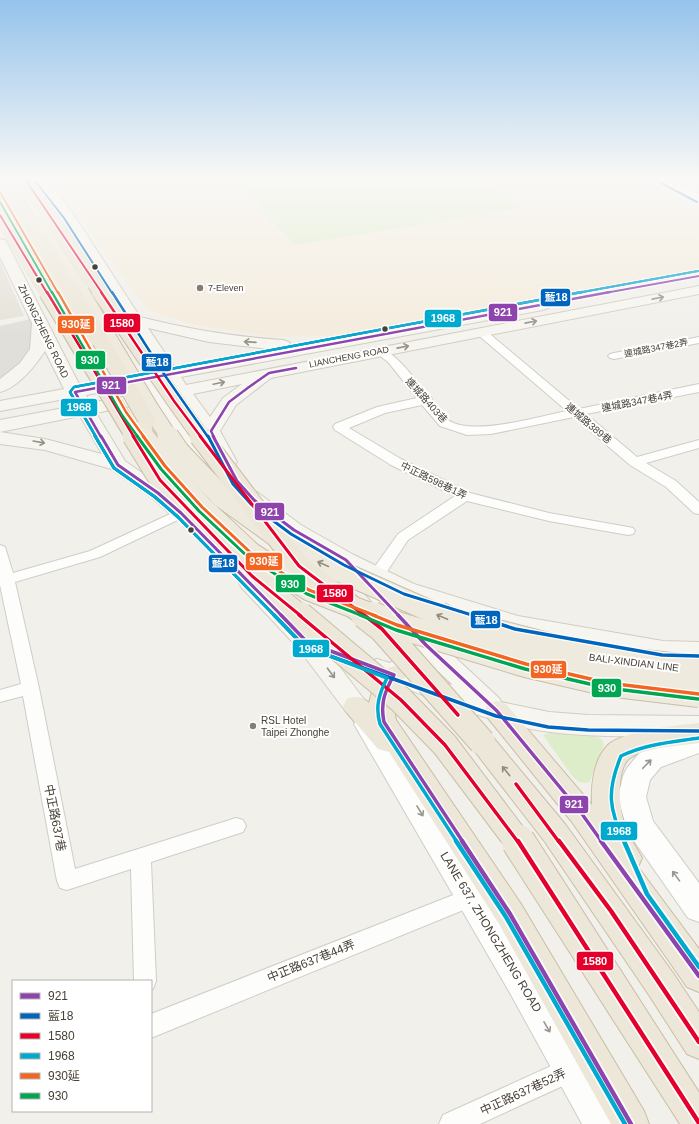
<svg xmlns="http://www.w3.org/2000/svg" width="699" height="1124" viewBox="0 0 699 1124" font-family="Helvetica,'Noto Sans TC',sans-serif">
  <rect width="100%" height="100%" fill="#f1f0eb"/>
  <polygon fill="#e5e2d8" points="0,261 24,316 0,320"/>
  <polygon fill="#f4ecdd" points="49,179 644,179 699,209 699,270 335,336 270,337 191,324 148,310"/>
  <g fill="#ddedca">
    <polygon points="233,179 478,179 522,208 295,245"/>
    <polygon points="550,733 594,736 602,739 604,745 589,783 579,782 573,777 543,735"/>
  </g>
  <polygon fill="#e0dfda" points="31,319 45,331 32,355 0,382 0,326"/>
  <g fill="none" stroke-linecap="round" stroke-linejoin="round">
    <g stroke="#cfcdc8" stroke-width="2">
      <g id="service">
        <path d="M 481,329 L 485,330 L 579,409 L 699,384 L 699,392 L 586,414 L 637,457 L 699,440 L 699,448 L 646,463 L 676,481 L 699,502 L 699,514 L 694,513 L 666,487 L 630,465 L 574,417 L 491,434 L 467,435 L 440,426 L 422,405 L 385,413 L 349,428 L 401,459 L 470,493 L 549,513 L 628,527 L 633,528 L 635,531 L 633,534 L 628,535 L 549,521 L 467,501 L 408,540 L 382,579 L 377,580 L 372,579 L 369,575 L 398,534 L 455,496 L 391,465 L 335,430 L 333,427 L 335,424 L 377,407 L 417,398 L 388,362 L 374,351 L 376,349 C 392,345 419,385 429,397 L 431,397 L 432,401 C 437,407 442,416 448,420 C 472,437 540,416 567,411 L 477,334 L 476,332 L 477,330 Z"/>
        <polygon points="699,337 699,343 614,359 610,358 608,356 610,354 614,353"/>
        <polygon points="181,509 186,510 188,513 186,516 100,557 15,582 39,688 75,869 236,818 243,820 246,826 243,832 151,862 156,981 153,989 151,989 151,981 134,981 131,869 67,890 60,888 57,881 23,696 0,702 0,690 21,684 0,585 0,545 5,547 13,573 90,551"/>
        <polygon points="471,888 478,890 482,897 478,904 151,1038 151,1014"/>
        <polygon points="571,1057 580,1060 583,1069 580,1078 480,1124 439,1124 443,1115"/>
      </g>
    </g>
    <g stroke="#cfcdc8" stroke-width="2">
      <g id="minor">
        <polygon points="367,714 376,717 534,971 615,1111 620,1124 582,1124 510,993 354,724 358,717"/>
        <polygon points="699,732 699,753 661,767 650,780 646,797 653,821 699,883 699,922 688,918 630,835 626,826 618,797 623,776 627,768 641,751"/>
      </g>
    </g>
    <g stroke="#cfcdc8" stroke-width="2">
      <polygon id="tertiary" points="657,179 671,179 699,193 699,202 659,182"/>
    </g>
    <g stroke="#d1cdc2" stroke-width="2">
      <g id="secondary">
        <path d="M 34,179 L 46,179 L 74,215 L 140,317 C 187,329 234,337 283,340 L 289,342 L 291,345 L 290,347 L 543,300 L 548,302 L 551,305 L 548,308 L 543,310 L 181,377 L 186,385 L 699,286 L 699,294 L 271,378 L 236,405 L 220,431 L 237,462 L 234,466 L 227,468 L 220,466 L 217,462 L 210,464 L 203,462 L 174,429 L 154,401 L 96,413 L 125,461 L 165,489 L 190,511 L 193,515 L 190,519 L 183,521 L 176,519 L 151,497 L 111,469 L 45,450 L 0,444 L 0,432 L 45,439 L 102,454 L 80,416 L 0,432 L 0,420 L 74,406 L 70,398 L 0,411 L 0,401 L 64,389 L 45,351 C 35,366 19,387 0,392 L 0,379 L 20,363 L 30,349 L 32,323 L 0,257 L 0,239 L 5,240 L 7,243 L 80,386 L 160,371 L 62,216 ZM 148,328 L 209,342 L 277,350 L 175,368 ZM 166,380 L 171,387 L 163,389 L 157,382 ZM 145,384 L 143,386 L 148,392 L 90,403 L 86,395 ZM 242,384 L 223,398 L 210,417 L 193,394 ZM 177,397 L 202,431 L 209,445 L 186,421 L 170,398 Z"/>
        <path d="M 250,490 L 257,492 L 301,525 L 354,555 L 414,584 L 518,616 L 663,641 L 699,642 L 699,660 L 663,659 L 516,632 L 398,594 L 386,589 L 430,634 L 451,628 L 459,630 L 463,636 L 459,642 L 444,647 L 499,698 L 501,702 L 549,712 L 588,715 L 699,716 L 699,736 C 650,736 599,738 550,732 C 491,725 425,695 368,674 L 365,668 L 368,662 L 377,659 L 390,663 L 411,644 L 359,587 L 356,582 L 361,576 L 338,565 L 287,535 L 243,500 L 240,496 L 243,492 ZM 425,659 L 453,685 L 412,671 Z"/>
        <polygon points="250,576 258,578 316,636 353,650 356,656 353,662 344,665 336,662 369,706 365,713 356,716 347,713 298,648 242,588 239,583 242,578"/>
      </g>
    </g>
    <g stroke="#c9bea6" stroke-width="2">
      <g id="motorway">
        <polygon points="147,416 153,417 183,456 186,460 183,464 176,466 169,464 138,421 141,417"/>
        <path d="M 394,666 L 403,669 L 406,675 C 398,690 392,702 396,720 L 521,904 L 644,1111 L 649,1124 L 611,1124 L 499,924 L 389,752 L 378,749 L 347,713 L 343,706 L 347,699 C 355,696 362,696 369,703 L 372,692 L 385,669 Z"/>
        <path d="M 497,701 L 506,704 L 592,805 C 591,787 593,761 607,746 C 621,731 678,725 699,723 L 699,743 C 680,746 646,747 630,758 C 615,769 619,813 626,828 C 630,839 637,848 642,858 L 638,867 L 699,949 L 699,992 L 687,987 L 572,822 L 488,718 L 484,711 L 488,704 Z"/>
        <polygon points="482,732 491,735 565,824 673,973 699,1012 699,1059 687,1054 649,995 545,842 473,749 469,742 473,735"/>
      </g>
    </g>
    <use href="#service" fill="#fdfdfc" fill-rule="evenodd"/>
    <use href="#minor" fill="#fdfdfc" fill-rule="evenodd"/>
    <use href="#tertiary" fill="#fdfdfc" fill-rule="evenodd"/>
    <use href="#secondary" fill="#f7f5ef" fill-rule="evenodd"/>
    <use href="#motorway" fill="#ede7d9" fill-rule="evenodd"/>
    <g stroke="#c9bea6" stroke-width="14" stroke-linecap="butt">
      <g id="trunk-bridge-far3">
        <polyline points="0,192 58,293"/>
        <polyline points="37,221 82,293"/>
      </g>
    </g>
    <g stroke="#c9bea6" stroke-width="18" stroke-linecap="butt">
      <g id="trunk-bridge-far2">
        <polyline points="58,292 86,342"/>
        <polyline points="81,292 150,408 169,437"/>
        <polyline points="139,430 144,437"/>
      </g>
    </g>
    <g stroke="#c9bea6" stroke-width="23" stroke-linecap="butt">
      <g id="trunk-bridge-far1">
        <polyline points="143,436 165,466 202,507 251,553 309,590 376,616"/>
        <polyline points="168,436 179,452 222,497 301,554 441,616"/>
      </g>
    </g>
    <g stroke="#c9bea6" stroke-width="28" stroke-linecap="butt">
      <g id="trunk-bridge">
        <polyline points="373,615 397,625 526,664 608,683 699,694"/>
        <polyline points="439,615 451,621 590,657 699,669"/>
      </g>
    </g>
    <g stroke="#c9bea6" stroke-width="14" stroke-linecap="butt">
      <g id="motorway-bridge-far4">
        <polyline points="5,179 72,293"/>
        <polyline points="25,179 101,293"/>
        <polyline points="0,215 47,293"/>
      </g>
    </g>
    <g stroke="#c9bea6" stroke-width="18" stroke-linecap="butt">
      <g id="motorway-bridge-far3">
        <polyline points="47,292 134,437"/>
        <polyline points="72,292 147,421"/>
        <path d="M 100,292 C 134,340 166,390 201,437"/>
      </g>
    </g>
    <g stroke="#c9bea6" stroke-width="23" stroke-linecap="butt">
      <g id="motorway-bridge-far2">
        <polyline points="133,436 160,480 252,576 301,616"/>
        <polyline points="200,436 299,566 365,616"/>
      </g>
    </g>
    <g stroke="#c9bea6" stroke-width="28" stroke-linecap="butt">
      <g id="motorway-bridge-far1">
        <polyline points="300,615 401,700 445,745 518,842"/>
        <polyline points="364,615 382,629 482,742"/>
      </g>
    </g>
    <g stroke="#c9bea6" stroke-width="35" stroke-linecap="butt">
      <polyline id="motorway-bridge" points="518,841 699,1123"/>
    </g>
    <use href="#trunk-bridge-far3" stroke="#efeade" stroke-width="14"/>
    <use href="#trunk-bridge-far2" stroke="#efeade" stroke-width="16"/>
    <use href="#trunk-bridge-far1" stroke="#efeade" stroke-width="21"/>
    <use href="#trunk-bridge" stroke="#efeade" stroke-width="26"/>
    <use href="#motorway-bridge-far4" stroke="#ede7d9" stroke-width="14"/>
    <use href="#motorway-bridge-far3" stroke="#ede7d9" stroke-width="16"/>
    <use href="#motorway-bridge-far2" stroke="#ede7d9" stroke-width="21"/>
    <use href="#motorway-bridge-far1" stroke="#ede7d9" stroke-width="26"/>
    <use href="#motorway-bridge" stroke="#ede7d9" stroke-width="33"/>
    <g stroke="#fff" stroke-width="4">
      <polyline id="bus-1-far4" points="605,293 699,276"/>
    </g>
    <g stroke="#fff" stroke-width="5">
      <g id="bus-1-far3">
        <polyline points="101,437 75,392 610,292"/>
        <polyline points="214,437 211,431 229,402 249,387 269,373 296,368"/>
      </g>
    </g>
    <g stroke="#fff" stroke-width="6">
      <g id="bus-1-far2">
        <polyline points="101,436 118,465 158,493 181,513 282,616"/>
        <polyline points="213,436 237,481 254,500 294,530 346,560 399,616"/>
      </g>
    </g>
    <g stroke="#fff" stroke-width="6">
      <g id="bus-1-far1">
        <path d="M 281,615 L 307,642 L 394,675 C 385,691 380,703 384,722 L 463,842"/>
        <polyline points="398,615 426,645 497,711 582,814 602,842"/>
      </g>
    </g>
    <g stroke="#fff" stroke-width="8">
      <g id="bus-1">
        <polyline points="462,841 510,914 631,1124"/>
        <polyline points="601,841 699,976"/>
      </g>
    </g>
    <g stroke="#fff" stroke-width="4">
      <g id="bus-2-far3">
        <polyline points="36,182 64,218 112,293"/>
        <polyline points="661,183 697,202"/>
        <polyline points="577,293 698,271"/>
      </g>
    </g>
    <g stroke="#fff" stroke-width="5">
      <g id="bus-2-far2">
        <polyline points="112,292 166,377 208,437"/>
        <polyline points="96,437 70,392 74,387 582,292"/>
      </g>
    </g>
    <g stroke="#fff" stroke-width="6">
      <g id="bus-2-far1">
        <polyline points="95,436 114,468 155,497 178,517 275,616"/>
        <polyline points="208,436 233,484 251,504 291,534 344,565 404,594 475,616"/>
      </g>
    </g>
    <g stroke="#fff" stroke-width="6">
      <g id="bus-2">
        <polyline points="274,615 305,647 496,716 548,727 588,730 699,731"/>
        <polyline points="472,615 515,629 662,655 699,656"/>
      </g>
    </g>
    <g stroke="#fff" stroke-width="4">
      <g id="bus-3-far4">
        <polyline points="25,179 102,293"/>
        <polyline points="0,215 47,293"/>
      </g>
    </g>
    <g stroke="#fff" stroke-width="5">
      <g id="bus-3-far3">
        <polyline points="47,292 134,437"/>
        <polyline points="101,292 174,401 201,437"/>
      </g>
    </g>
    <g stroke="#fff" stroke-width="6">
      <g id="bus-3-far2">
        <polyline points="133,436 160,480 252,576 301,616"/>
        <polyline points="200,436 299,566 365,616"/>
      </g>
    </g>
    <g stroke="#fff" stroke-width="6">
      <g id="bus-3-far1">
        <polyline points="299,615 401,700 445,745 518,842"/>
        <polyline points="364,615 382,629 458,715"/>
        <polyline points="516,784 559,842"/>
      </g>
    </g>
    <g stroke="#fff" stroke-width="8">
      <g id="bus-3">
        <polyline points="518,841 699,1123"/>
        <polyline points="559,841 611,911 699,1042"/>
      </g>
    </g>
    <g stroke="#fff" stroke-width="4">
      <polyline id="bus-4-far4" points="577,293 698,271"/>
    </g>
    <g stroke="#fff" stroke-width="5">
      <polyline id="bus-4-far3" points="96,437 70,392 74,387 582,292"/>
    </g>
    <g stroke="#fff" stroke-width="6">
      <polyline id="bus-4-far2" points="95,436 114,468 155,497 178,517 275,616"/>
    </g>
    <g stroke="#fff" stroke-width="6">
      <g id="bus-4-far1">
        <path d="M 274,615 L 304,646 L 387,678 C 379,694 375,707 380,724 L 457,842"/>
        <path d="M 625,842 C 608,809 607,790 621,756 C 645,744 673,742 699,738"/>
      </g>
    </g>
    <g stroke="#fff" stroke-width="8">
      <g id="bus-4">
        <polyline points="456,841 506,917 625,1124"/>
        <polyline points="624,841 647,894 699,967"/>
      </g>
    </g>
    <g stroke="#fff" stroke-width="4">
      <polyline id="bus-5-far3" points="0,192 58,293"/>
    </g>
    <g stroke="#fff" stroke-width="5">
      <polyline id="bus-5-far2" points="58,292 126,412 144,437"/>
    </g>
    <g stroke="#fff" stroke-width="6">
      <polyline id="bus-5-far1" points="143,436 165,466 202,507 251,553 309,590 376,616"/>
    </g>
    <g stroke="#fff" stroke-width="6">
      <polyline id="bus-5" points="373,615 397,625 526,664 608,683 699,694"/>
    </g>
    <g stroke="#fff" stroke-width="4">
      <polyline id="bus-6-far3" points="0,202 52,293"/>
    </g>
    <g stroke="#fff" stroke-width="5">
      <polyline id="bus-6-far2" points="52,292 122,415 138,437"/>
    </g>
    <g stroke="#fff" stroke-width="6">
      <polyline id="bus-6-far1" points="137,436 161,469 199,511 248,557 307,594 363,616"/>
    </g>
    <g stroke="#fff" stroke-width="6">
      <polyline id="bus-6" points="360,615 396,630 525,669 607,688 698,699"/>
    </g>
    <use href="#bus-1-far4" stroke="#8e44ad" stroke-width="2"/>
    <use href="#bus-1-far3" stroke="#8e44ad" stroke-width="2.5"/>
    <use href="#bus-1-far2" stroke="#8e44ad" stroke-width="3"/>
    <use href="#bus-1-far1" stroke="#8e44ad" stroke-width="3.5"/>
    <use href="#bus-1" stroke="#8e44ad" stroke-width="4.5"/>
    <use href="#bus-2-far3" stroke="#0065bd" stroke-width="2"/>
    <use href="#bus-2-far2" stroke="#0065bd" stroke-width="2.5"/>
    <use href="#bus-2-far1" stroke="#0065bd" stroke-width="3"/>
    <use href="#bus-2" stroke="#0065bd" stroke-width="3.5"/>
    <use href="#bus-3-far4" stroke="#e4002b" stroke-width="2"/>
    <use href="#bus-3-far3" stroke="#e4002b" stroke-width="2.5"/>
    <use href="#bus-3-far2" stroke="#e4002b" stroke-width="3"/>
    <use href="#bus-3-far1" stroke="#e4002b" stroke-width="3.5"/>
    <use href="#bus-3" stroke="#e4002b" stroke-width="4.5"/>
    <use href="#bus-4-far4" stroke="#00a9ce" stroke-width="2"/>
    <use href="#bus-4-far3" stroke="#00a9ce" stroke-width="2.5"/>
    <use href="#bus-4-far2" stroke="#00a9ce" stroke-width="3"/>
    <use href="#bus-4-far1" stroke="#00a9ce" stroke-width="3.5"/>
    <use href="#bus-4" stroke="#00a9ce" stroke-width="4.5"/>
    <use href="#bus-5-far3" stroke="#f26522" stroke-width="2"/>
    <use href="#bus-5-far2" stroke="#f26522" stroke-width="2.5"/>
    <use href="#bus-5-far1" stroke="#f26522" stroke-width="3"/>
    <use href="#bus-5" stroke="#f26522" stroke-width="3.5"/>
    <use href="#bus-6-far3" stroke="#00a651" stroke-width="2"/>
    <use href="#bus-6-far2" stroke="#00a651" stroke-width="2.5"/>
    <use href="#bus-6-far1" stroke="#00a651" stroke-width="3"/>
    <use href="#bus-6" stroke="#00a651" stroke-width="3.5"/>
  </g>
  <defs><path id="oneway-shaft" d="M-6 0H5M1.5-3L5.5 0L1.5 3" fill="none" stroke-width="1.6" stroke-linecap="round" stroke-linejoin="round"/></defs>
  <g stroke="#979289">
    <use href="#oneway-shaft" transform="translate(658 298) rotate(-11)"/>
    <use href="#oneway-shaft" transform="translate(531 322) rotate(-11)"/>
    <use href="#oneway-shaft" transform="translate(250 342) rotate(-176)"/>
    <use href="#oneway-shaft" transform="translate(403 347) rotate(-11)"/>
    <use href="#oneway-shaft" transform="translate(219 383) rotate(-12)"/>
    <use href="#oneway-shaft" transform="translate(39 442) rotate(10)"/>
    <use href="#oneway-shaft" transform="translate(331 673) rotate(53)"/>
  </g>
  <g stroke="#938d82">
    <use href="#oneway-shaft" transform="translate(323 564) rotate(-156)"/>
    <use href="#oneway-shaft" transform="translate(442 617) rotate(-157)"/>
  </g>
  <g stroke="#99968f">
    <use href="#oneway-shaft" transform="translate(647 764) rotate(-46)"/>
    <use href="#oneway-shaft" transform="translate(420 811) rotate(59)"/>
    <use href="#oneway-shaft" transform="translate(676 876) rotate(-126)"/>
    <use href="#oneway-shaft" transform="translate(547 1027) rotate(60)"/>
  </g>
  <use stroke="#928c7f" href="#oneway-shaft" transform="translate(506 771) rotate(-129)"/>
  <linearGradient id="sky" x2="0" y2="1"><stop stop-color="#95c3eb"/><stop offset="0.53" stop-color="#f9f8f6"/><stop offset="1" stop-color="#f9f8f6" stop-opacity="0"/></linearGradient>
  <rect width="699" height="336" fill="url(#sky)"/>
  <g fill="#484136" stroke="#fff" stroke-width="1.5">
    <circle cx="95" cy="267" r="3.5"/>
    <circle cx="39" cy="280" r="3.5"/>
    <circle cx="385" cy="329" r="3.5"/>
    <circle cx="191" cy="530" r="3.5"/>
  </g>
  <g fill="#837e75" stroke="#fff" stroke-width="1.5">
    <circle cx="200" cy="288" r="4"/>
    <circle cx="253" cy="726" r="4"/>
  </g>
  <g text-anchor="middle" stroke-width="4" stroke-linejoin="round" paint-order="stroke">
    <g font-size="9" fill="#484136" stroke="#fff" text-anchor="start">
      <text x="208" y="291">7-Eleven</text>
    </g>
    <g font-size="9" fill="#484136" stroke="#fff">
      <text transform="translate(656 348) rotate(-11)" y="3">連城路347巷2弄</text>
      <text transform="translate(349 357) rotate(-11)" y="3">LIANCHENG ROAD</text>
    </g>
    <g font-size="10" fill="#484136" stroke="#fff">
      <text transform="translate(44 331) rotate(64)" y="4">ZHONGZHENG ROAD</text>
      <text transform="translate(427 400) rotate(48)" y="4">連城路403巷</text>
      <text transform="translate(637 401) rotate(-11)" y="4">連城路347巷4弄</text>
      <text transform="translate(589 423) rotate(40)" y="4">連城路389巷</text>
      <text transform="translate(434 480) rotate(26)" y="4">中正路598巷1弄</text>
      <text transform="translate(634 662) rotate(7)" y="4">BALI-XINDIAN LINE</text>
    </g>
    <g font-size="10" fill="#484136" stroke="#fff" text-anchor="start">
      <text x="261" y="724">RSL Hotel<tspan x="261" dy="12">Taipei Zhonghe</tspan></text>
    </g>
    <g font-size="12" fill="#484136" stroke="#fff">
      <text transform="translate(55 818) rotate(79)" y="4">中正路637巷</text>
      <text transform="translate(491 932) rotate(59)" y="4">LANE 637, ZHONGZHENG ROAD</text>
      <text transform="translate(311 961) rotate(-22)" y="4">中正路637巷44弄</text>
      <text transform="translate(523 1092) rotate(-25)" y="4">中正路637巷52弄</text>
    </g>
  </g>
  <g stroke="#fff" stroke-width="1.5">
    <rect x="540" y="288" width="31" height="19" rx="4" fill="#0065bd"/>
    <rect x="488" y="303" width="30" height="19" rx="4" fill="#8e44ad"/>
    <rect x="424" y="309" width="38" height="19" rx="4" fill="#00a9ce"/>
    <rect x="103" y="313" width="38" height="20" rx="4" fill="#e4002b"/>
    <rect x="57" y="315" width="38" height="19" rx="4" fill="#f26522"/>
    <rect x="75" y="350" width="31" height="20" rx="4" fill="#00a651"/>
    <rect x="141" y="353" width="31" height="19" rx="4" fill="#0065bd"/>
    <rect x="96" y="376" width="31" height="19" rx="4" fill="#8e44ad"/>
    <rect x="60" y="398" width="38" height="19" rx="4" fill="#00a9ce"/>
    <rect x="254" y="502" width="31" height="19" rx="4" fill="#8e44ad"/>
    <rect x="245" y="552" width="38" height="19" rx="4" fill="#f26522"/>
    <rect x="208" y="554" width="30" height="19" rx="4" fill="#0065bd"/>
    <rect x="275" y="574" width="31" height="19" rx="4" fill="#00a651"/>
    <rect x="316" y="584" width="38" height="19" rx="4" fill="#e4002b"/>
    <rect x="470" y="610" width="31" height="19" rx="4" fill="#0065bd"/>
    <rect x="292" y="639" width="38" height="19" rx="4" fill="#00a9ce"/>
    <rect x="530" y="660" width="37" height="19" rx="4" fill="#f26522"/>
    <rect x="591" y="678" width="31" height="20" rx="4" fill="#00a651"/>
    <rect x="559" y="795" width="30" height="19" rx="4" fill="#8e44ad"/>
    <rect x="600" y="821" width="38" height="20" rx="4" fill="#00a9ce"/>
    <rect x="576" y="951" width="38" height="20" rx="4" fill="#e4002b"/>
  </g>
  <g font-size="11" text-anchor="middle" font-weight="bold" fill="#fff">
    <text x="556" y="301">藍18</text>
    <text x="503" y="316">921</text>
    <text x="443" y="322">1968</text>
    <text x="122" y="327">1580</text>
    <text x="76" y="328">930延</text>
    <text x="90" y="364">930</text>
    <text x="157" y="366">藍18</text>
    <text x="111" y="389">921</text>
    <text x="79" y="411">1968</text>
    <text x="270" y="516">921</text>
    <text x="264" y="565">930延</text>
    <text x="223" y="567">藍18</text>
    <text x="290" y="588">930</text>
    <text x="335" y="597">1580</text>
    <text x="486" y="624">藍18</text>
    <text x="311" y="653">1968</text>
    <text x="548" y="673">930延</text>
    <text x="607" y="692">930</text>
    <text x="574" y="808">921</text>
    <text x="619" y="835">1968</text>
    <text x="595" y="965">1580</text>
  </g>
  <rect x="12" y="980" width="140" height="132" fill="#ffffff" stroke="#b6b3af"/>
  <rect x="20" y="993" width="20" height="6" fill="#8e44ad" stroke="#b6b3af"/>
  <text x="48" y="1000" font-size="12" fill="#484136">921</text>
  <rect x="20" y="1013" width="20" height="6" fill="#0065bd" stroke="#b6b3af"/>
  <text x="48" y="1020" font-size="12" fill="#484136">藍18</text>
  <rect x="20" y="1033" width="20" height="6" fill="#e4002b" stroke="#b6b3af"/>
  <text x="48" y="1040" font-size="12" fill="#484136">1580</text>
  <rect x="20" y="1053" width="20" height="6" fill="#00a9ce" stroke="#b6b3af"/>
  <text x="48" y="1060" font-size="12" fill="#484136">1968</text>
  <rect x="20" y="1073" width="20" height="6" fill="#f26522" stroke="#b6b3af"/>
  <text x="48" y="1080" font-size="12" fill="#484136">930延</text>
  <rect x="20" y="1093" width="20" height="6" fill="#00a651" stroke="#b6b3af"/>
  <text x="48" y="1100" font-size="12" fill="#484136">930</text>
</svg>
